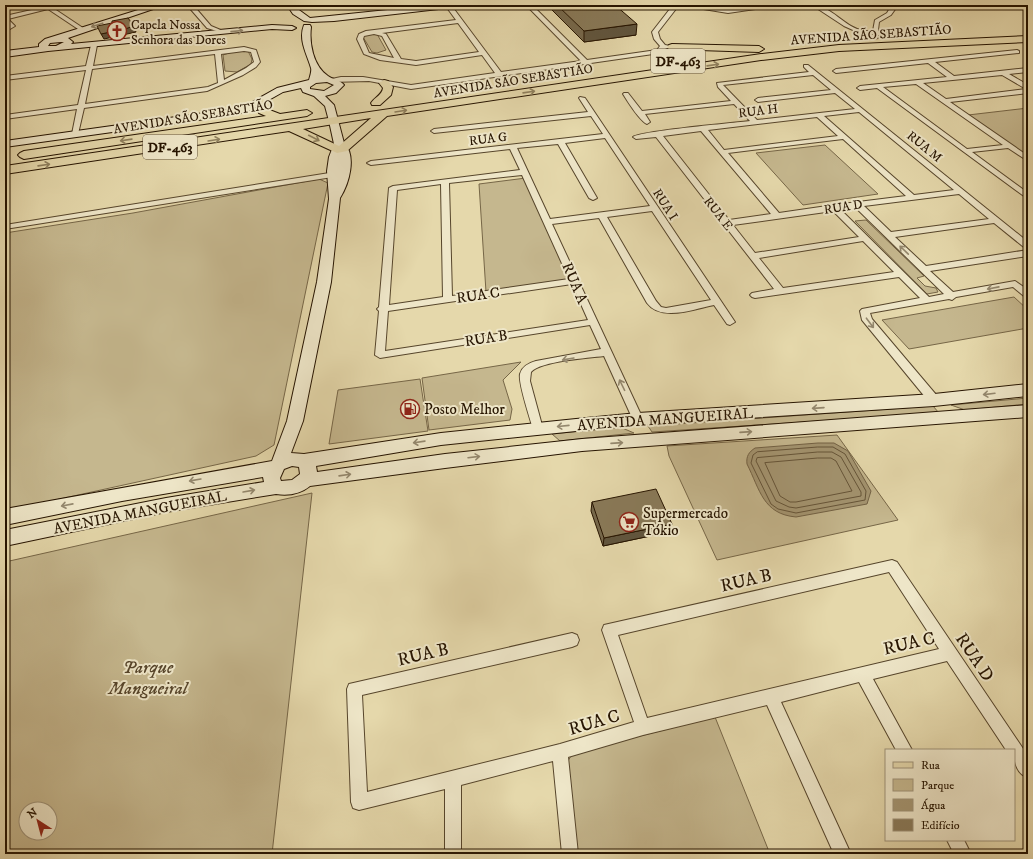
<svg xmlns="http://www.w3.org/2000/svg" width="1033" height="859" viewBox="0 0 1033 859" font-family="'IM FELL DW Pica',serif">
  <rect width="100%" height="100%" fill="#e5d8ab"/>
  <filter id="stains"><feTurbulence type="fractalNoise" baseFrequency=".005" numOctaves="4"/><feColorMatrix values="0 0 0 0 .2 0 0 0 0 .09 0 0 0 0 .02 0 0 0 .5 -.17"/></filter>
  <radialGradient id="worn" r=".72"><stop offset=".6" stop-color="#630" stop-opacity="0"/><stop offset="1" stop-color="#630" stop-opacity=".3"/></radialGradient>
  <g fill="#c5b78e" stroke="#766647" fill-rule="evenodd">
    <polygon points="373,33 377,34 386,50 377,53 372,52 363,37 364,35"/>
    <polygon points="235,51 248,51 252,59 251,64 237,72 225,71 223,55"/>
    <polygon points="1028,108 1028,157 968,115"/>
    <polygon points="825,145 878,194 803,205 756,153"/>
    <polygon points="526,178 570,276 567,280 486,292 479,184"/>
    <polygon points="319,179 328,183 274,445 256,456 5,511 5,233 133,213"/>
    <polygon points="866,220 924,276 917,278 925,286 936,288 938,292 927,294 855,221"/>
    <polygon points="1014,297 1028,310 1028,328 909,349 882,320"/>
    <polygon points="521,362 503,380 512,409 510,420 429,430 422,378"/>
    <polygon points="420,379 428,431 329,444 338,390"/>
    <polygon points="1028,398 1028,404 965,410 951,405"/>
    <polygon points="933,406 939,413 652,432 648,426"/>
    <polygon points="620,427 634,433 560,441 552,434"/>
    <polygon points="837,435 898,520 717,560 669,456 667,446"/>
    <path d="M 312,493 L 272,854 L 5,854 L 5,562 ZM 26,809 L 50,809 L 50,833 L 26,833 Z"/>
    <polygon points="715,717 770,854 576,854 566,764 573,753"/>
  </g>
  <path fill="#a49571" stroke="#726144" d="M 818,443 L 834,443 L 848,451 L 871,491 L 867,504 L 796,517 C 763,514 760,490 747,464 C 746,456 749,452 755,448 Z"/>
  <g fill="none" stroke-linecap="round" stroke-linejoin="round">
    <g stroke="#655438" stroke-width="1">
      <polygon points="818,447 833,447 845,454 866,491 865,500 796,513 778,509 771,504 751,463 753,455 757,452"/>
      <polygon points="818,452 832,452 841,457 861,492 861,496 796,508 789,507 776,501 756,461 757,458"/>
      <polygon points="818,458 831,458 836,461 852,491 796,502 790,502 780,496 765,463"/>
    </g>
    <g stroke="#56452b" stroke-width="2">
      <g id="street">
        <polygon points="45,5 62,5 53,8 86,30 81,31 48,9 8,19 15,26 5,32 5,28 9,26 5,22 5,16 45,7"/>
        <polygon points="187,5 193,5 211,26 223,31 223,33 207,28"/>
        <path d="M 445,5 L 451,5 L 501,72 L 581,61 L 526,5 L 532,5 L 587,60 L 657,50 L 660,46 L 654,39 L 652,32 L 673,5 L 679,5 L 658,32 L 660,39 L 665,45 L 676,47 L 681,50 L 673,56 L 660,53 L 411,89 L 369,81 L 330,82 L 327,80 L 341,77 L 363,77 L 411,85 L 495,73 L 482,55 L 416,65 L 380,60 L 364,54 L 357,39 L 359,34 L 366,31 L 456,20 ZM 458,23 L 479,52 L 416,61 L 401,59 L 386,34 L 382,33 ZM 374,34 L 382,36 L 394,58 L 369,53 L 363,39 L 364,36 ZM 667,48 L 674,50 L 672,52 L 663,50 Z"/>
        <path d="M 679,5 C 696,5 713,10 729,9 C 747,8 765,5 783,5 L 728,13 Z"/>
        <path d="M 812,5 C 831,5 845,28 864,31 C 866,31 870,31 873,31 L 875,20 L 887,13 L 890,8 L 889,5 L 895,5 L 896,8 L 891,15 L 879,22 L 878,30 L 879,32 L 902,36 L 899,38 L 871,34 L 878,38 L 873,39 L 844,26 Z"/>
        <path d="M 94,43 L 97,45 L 93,66 L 244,47 L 256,50 L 260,62 L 256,67 L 243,75 L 207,91 L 84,108 L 78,134 L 75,136 L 72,134 L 77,109 L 5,119 L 5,115 L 78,105 L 86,70 L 5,80 L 5,76 L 86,66 L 91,45 ZM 244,51 L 251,52 L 254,62 L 246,68 L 224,80 L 221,54 ZM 215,54 L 218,83 L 208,87 L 85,104 L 92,69 Z"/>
        <path d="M 1017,50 L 1019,51 L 1019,53 L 935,62 L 954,76 L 1028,68 L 1028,72 L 1009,74 L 1028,85 L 1028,93 L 950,102 L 1028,156 L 1028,161 L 1008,148 L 972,152 L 1028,193 L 1028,199 L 877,88 L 860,90 L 857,88 L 860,86 L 947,77 L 928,63 L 836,73 L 833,71 L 836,69 ZM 1002,75 L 1026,89 L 946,99 L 923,83 ZM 916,84 L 1003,145 L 967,149 L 883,87 Z"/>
        <path d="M 804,65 L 808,65 L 1028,242 L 1028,249 L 1025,248 L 994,223 L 895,237 L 926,266 L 1028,250 L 1028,256 L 930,271 L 953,292 L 1015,281 L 1028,290 L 1028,298 L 1025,297 L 1013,287 L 956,297 L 952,300 L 949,299 L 870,313 L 872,319 L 938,397 L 939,400 L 938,403 L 930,403 L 862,320 L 860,311 L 862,309 L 920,298 L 899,277 L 755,298 L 752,297 L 750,295 L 752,293 L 774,289 L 656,137 L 636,139 L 633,137 C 640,131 734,123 750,121 L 734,104 L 645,114 L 650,122 L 647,124 C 640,121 628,102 623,94 L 624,93 L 628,93 L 642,111 L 731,101 L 718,87 L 717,83 L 809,72 L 804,67 ZM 813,75 L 831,90 L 758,98 L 755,100 L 758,102 L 835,93 L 855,109 L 757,120 L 723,85 ZM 859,112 L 954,190 L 914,195 L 824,116 ZM 817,117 L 838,136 L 724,150 L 708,130 ZM 701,131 L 771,214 L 729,220 L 663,136 ZM 843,139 L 906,196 L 834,205 L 779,213 L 728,153 ZM 959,194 L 989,219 L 891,232 L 864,206 ZM 856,208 L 944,294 L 929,297 L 841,210 ZM 833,211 L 859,237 L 755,253 L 733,225 ZM 863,241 L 894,272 L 783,288 L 759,258 Z"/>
        <path d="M 580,97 L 585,98 L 735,322 L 730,325 L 727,324 L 714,305 C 694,309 661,322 647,303 L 599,218 L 552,224 L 643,419 L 642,422 L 638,423 L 634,422 L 604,356 C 588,358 541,361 531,372 L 530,381 L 543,429 L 542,432 L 538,433 L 534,432 L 533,429 C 530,418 518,383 520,374 C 522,366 529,363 536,361 L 601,349 L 590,325 L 380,358 L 375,355 L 379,311 L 377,309 L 379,307 L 389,188 L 393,186 L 520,170 L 510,149 L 371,165 L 367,163 L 371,161 L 603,134 L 591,116 L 434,133 L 431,131 L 434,129 L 588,112 L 579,98 ZM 605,138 L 650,206 L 550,219 L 517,148 L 558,144 L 589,198 L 593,200 L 597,198 L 565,143 ZM 522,175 L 569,279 L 452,296 L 449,183 ZM 441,184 L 443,297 L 389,305 L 397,190 ZM 652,211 L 711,300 L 666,308 L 661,307 L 656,301 L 607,217 ZM 572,284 L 588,320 L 385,351 L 388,311 Z"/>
        <polygon points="342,171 346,173 345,175 5,229 5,225"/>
        <path d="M 892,560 L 897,562 L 1028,756 L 1028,778 C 1016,773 1014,762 1014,750 L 1006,750 L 947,661 L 873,679 L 912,750 L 896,750 L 859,682 L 781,702 L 851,854 L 834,854 L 767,705 L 643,735 L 568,757 L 578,854 L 562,854 L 553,761 L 461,785 L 461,854 L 445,854 L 445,789 L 359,810 L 353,808 L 351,802 L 347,689 L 349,684 L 572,633 L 577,635 L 579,640 L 577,645 L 572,647 L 362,695 L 367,792 L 560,744 L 634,722 L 602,630 L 604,625 ZM 889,572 L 939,649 L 647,718 L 618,635 Z"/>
        <polygon points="947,840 964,840 971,854 954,854"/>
      </g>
    </g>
    <g stroke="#261400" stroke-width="2">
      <g id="secondary">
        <path d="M 154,5 L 165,5 L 68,38 L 73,42 L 71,44 L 272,25 L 292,26 L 296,28 L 292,30 L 272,29 L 48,51 L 5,57 L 5,51 L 39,47 L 39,44 L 45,39 ZM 61,42 L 64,42 L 56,46 L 48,46 L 50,43 Z"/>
        <polygon points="287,5 295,5 299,10 310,18 436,5 460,5 456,7 334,21 312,22 304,21 293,14"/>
        <path d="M 304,25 L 310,25 L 311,27 C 309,43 313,66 328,76 C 333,80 339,79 344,85 L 336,93 L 325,96 L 334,105 L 344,143 C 357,156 349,184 340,198 L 331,282 L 303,421 L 291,453 L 304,454 L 441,433 L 576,419 L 638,413 L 934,394 L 1028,384 L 1028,396 L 934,406 L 638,425 L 576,431 L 441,445 L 316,466 L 317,472 L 445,454 L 582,439 L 1028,405 L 1028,417 L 582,451 L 445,468 L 310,486 C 300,494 288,496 276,494 L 166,512 L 5,546 L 5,530 L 166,498 L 264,482 L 263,477 L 122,501 L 5,525 L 5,509 L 272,461 L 287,421 L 317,282 L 329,199 L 327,171 L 329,157 L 334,144 L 329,121 L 325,106 L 314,96 L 303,92 L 301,88 L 283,92 L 251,110 L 234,115 L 5,147 L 5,141 L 233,109 L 245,106 L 277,88 L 309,80 C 310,76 312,71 311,68 C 307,54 298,40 304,25 ZM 327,82 L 334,85 L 324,91 L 310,89 L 310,87 L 316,83 ZM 292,466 L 299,467 L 300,474 L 292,480 L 281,481 L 280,478 L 284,469 Z"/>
      </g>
    </g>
    <g stroke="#261400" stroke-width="2">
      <g id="primary">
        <path d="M 1028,36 L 1028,42 L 839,51 L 761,60 L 387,116 L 347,151 L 337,153 L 289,131 L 5,174 L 5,166 L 761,54 L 839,45 ZM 371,118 L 339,146 L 303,129 Z"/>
        <polygon points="672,44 759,46 764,49 759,52 669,49 667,47 669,45"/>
        <path d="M 384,80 L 388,81 L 393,87 L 391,95 L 380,105 L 372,105 L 371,103 C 375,97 382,95 383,88 L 379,83 Z"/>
        <polygon points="261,98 266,101 265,105 267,109 280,114 307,110 312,113 307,116 24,159 20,157 18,155 20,153 24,151 266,116 259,113 255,105 257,99"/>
      </g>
    </g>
    <use href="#street" fill="#eee6c8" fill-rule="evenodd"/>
    <use href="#secondary" fill="#eee6c8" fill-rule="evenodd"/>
    <use href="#primary" fill="#e5d8ab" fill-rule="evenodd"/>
  </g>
  <g fill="#76694d" stroke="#261400">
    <polygon points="552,5 615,5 636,35 584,42 552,10"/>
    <polygon points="592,502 669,532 603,546 591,511"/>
  </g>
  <g fill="#60553e" stroke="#261400">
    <polygon points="637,24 636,35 584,42 584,31"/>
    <polygon points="134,26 136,32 127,34 104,39 101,34"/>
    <polygon points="672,524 669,532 603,546 604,538"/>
  </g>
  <g fill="#897a59" stroke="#261400">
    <polygon points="557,5 615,5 637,24 584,31"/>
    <polygon points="128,18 134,26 125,29 101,34 97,26 112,23 112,21"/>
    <polygon points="656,489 672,524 604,538 592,502"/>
  </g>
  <defs><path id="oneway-shaft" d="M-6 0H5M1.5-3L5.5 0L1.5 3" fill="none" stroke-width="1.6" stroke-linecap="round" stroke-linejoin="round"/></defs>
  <g stroke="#94886e">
    <use href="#oneway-shaft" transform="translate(97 25) rotate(162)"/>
    <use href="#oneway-shaft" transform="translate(237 31) rotate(-6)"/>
    <use href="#oneway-shaft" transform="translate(904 250) rotate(-136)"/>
    <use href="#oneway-shaft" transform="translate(993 288) rotate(169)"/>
    <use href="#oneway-shaft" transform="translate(870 323) rotate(53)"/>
    <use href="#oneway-shaft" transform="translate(568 359) rotate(170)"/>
    <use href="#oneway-shaft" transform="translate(622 385) rotate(-116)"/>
    <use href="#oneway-shaft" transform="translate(989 394) rotate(173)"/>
    <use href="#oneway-shaft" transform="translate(818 408) rotate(176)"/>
    <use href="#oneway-shaft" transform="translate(563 426) rotate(174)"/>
    <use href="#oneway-shaft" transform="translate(746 432) rotate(-4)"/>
    <use href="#oneway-shaft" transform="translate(419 442) rotate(172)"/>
    <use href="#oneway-shaft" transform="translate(617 443) rotate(-4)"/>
    <use href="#oneway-shaft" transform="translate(474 457) rotate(-7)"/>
    <use href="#oneway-shaft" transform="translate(345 475) rotate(-8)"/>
    <use href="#oneway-shaft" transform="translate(195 480) rotate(170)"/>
    <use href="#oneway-shaft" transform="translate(249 491) rotate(-10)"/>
    <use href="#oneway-shaft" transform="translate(67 505) rotate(169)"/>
  </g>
  <g stroke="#8f805e">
    <use href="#oneway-shaft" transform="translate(713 65) rotate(-8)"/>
    <use href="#oneway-shaft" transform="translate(529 92) rotate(-8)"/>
    <use href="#oneway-shaft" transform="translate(401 111) rotate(-9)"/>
    <use href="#oneway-shaft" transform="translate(314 138) rotate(27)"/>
    <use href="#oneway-shaft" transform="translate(126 140) rotate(172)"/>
    <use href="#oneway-shaft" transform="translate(214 140) rotate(-9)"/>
    <use href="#oneway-shaft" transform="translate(44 165) rotate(-8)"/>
  </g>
  <defs>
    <g id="church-ring" transform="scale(1)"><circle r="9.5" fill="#eee6c8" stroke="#8f2418" stroke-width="1.5"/><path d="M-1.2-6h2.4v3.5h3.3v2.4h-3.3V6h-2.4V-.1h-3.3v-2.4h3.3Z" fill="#8f2418"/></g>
    <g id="fuel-ring" transform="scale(1)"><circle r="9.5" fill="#eee6c8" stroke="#8f2418" stroke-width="1.5"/><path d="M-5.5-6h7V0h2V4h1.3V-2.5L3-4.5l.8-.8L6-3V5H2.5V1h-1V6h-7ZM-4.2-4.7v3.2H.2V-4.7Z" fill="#8f2418"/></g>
    <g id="supermarket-ring" transform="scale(1)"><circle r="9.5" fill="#eee6c8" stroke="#8f2418" stroke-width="1.5"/><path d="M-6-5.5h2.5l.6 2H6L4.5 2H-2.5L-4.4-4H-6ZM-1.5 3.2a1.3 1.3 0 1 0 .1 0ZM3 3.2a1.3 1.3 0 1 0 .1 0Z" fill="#8f2418"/></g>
  </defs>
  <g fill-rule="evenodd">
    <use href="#church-ring" x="117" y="31"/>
    <use href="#fuel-ring" x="410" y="409"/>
    <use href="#supermarket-ring" x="629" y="522"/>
  </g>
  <g text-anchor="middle" stroke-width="4" stroke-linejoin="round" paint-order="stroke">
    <g font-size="13" fill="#261400" stroke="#eee6c8" text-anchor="start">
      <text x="131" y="29">Capela Nossa<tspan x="131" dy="15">Senhora das Dores</tspan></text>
    </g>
    <g font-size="13" fill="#261400" stroke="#eee6c8">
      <text transform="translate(871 34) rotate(-4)" y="5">AVENIDA SÃO SEBASTIÃO</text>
      <text transform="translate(513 80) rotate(-9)" y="5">AVENIDA SÃO SEBASTIÃO</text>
      <text transform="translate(758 110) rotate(-7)" y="5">RUA H</text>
      <text transform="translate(193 116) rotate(-9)" y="5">AVENIDA SÃO SEBASTIÃO</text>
      <text transform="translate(488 138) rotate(-7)" y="5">RUA G</text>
      <text transform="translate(925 146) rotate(39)" y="5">RUA M</text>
      <text transform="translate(666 204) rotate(57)" y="5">RUA I</text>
      <text transform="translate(843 206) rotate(-9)" y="5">RUA D</text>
      <text transform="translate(719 213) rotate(52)" y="5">RUA E</text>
    </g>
    <g fill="#eee6c8" stroke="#62533c" stroke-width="1">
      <rect x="651" y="49" width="54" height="24" rx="3"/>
      <rect x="143" y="135" width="54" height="24" rx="3"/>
    </g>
    <g font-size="14" font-weight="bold" fill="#261400">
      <text x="678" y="66">DF-463</text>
      <text x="170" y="152">DF-463</text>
    </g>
    <g font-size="15" fill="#261400" stroke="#eee6c8">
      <text transform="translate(575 283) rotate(67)" y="5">RUA A</text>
      <text transform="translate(478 295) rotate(-8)" y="5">RUA C</text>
      <text transform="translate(486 338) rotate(-9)" y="5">RUA B</text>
      <text transform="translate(665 419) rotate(-4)" y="5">AVENIDA MANGUEIRAL</text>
      <text transform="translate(140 512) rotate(-11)" y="5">AVENIDA MANGUEIRAL</text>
    </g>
    <g font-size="15" fill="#261400" stroke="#eee6c8" text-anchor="start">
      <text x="424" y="414">Posto Melhor</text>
      <text x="643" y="518">Supermercado<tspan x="643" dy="17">Tókio</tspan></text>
    </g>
    <g font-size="18" fill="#261400" stroke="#eee6c8">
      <text transform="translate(746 580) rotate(-13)" y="6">RUA B</text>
      <text transform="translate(909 643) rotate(-13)" y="6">RUA C</text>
      <text transform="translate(423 654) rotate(-13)" y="6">RUA B</text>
      <text transform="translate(975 657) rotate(56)" y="6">RUA D</text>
      <text transform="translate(594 722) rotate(-16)" y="6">RUA C</text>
    </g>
    <g font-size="18" font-style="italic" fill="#56452b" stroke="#eee6c8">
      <text x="148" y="673">Parque<tspan x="148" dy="21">Mangueiral</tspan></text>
    </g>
  </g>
  <rect width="1033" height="859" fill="none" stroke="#e5d8ab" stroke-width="20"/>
  <rect x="6" y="6" width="1021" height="847" fill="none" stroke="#261400" stroke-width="2"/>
  <rect x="10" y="10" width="1013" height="839" fill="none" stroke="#261400"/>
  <rect x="885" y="749" width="130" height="92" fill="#eee6c8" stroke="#9e9278"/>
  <rect x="893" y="762" width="20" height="6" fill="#e5d8ab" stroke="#9e9278"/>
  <text x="921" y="769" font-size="12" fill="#261400">Rua</text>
  <rect x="893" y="779" width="20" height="12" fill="#c5b78e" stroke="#9e9278"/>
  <text x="921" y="789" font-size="12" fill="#261400">Parque</text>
  <rect x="893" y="799" width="20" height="12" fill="#a49571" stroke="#9e9278"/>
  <text x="921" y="809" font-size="12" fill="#261400">Água</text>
  <rect x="893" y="819" width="20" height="12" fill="#897a59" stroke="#9e9278"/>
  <text x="921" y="829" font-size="12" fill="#261400">Edifício</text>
  <g transform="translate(38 821) rotate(324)"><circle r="19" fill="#eee6c8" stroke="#9e9278"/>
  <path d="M0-3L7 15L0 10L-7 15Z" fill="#8f2418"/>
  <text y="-6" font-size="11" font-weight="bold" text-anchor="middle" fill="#261400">N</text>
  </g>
  <rect width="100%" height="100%" filter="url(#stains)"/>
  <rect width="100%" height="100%" fill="url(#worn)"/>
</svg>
